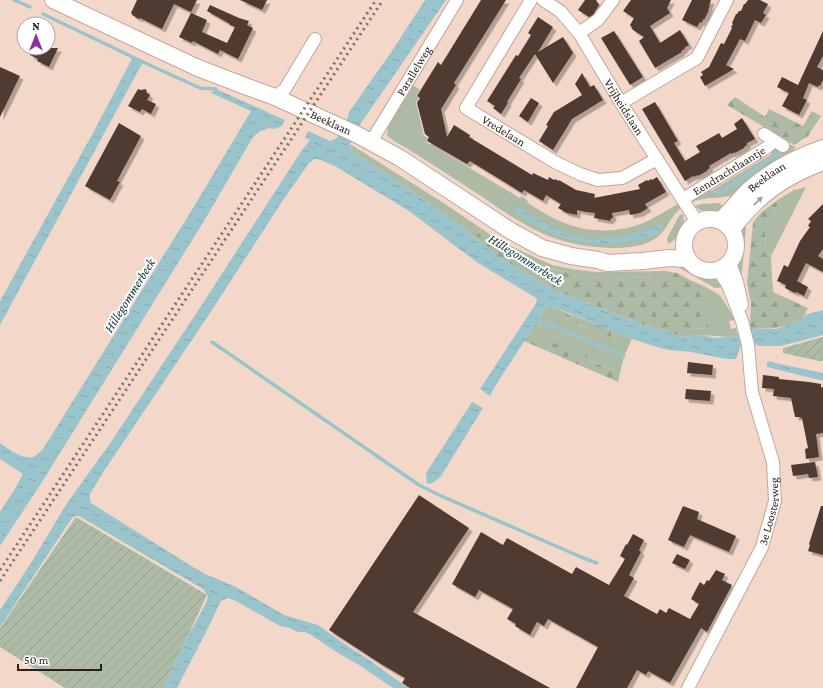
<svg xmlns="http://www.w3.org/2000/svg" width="823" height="688" viewBox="0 0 823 688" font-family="'Crimson Pro',serif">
  <defs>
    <pattern id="forest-firs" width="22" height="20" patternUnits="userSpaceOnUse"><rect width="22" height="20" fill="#adbba6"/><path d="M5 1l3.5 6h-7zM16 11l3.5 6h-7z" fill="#95a08e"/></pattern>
    <pattern id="garden-furrows" width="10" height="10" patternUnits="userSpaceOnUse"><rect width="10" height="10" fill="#adbba6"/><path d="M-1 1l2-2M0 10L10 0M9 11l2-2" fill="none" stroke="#95a08e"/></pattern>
    <pattern id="water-ripples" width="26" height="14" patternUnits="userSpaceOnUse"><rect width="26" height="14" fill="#9ac4cc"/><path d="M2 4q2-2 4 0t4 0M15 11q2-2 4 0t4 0" fill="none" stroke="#85a8af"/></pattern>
    <filter id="shadow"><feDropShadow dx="3.5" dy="3.5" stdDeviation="0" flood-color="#0004"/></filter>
  </defs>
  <rect width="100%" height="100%" fill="#f3d8ca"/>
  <g fill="#adbba6">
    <path d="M 413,85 L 420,90 L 416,96 L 419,98 L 416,103 L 424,136 L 428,138 L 426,142 L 520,198 L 521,196 L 527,200 L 528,203 C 539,210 550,217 562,222 C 588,233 618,233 643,223 C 655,218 667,210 678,204 L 681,208 C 668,218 667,234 651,241 C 639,247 625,248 612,248 C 600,247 588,247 576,244 C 543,238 514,219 487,200 C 472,190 456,180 441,170 C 430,163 419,156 408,149 C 401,145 394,141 387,136 L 388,127 Z"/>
    <path d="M 785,143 L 796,147 L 790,154 L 729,197 L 728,196 C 716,199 703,197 692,202 L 692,200 L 708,188 L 711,191 L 772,154 L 770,151 Z"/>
    <polygon points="350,144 442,202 482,229 475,237 422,198 353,152"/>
    <polygon points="806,187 771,256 766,253 765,224 784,196 794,190"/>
    <path d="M 719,203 L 726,209 C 715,214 704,215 695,206 L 701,204 Z"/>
    <path d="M 683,214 C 686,227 680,238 668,244 L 667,238 L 678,218 L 680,215 Z"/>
    <polygon points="744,224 746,228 742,272 741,275 737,265 741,248 740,231"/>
    <polygon points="504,243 552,265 571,269 595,272 667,271 661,276 611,279 581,276 553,269 524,258"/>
    <polygon points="684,264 698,273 715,279 723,286 718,288 715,288 678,267 674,266"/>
    <polygon points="706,287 718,294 721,297 736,320 729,321 731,329 736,328 738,336 730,337 701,335 683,337 687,329 709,328 706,312"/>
    <polygon points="549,306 552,306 567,313 566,319 610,338 613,331 632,339 624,356 620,373 588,360 573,351 557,345 541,336 541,327 538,320 546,308"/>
  </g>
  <g fill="url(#forest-firs)">
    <polygon points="735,97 765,117 769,109 803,126 812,111 821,116 808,136 794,145 727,105"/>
    <path d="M 784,196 L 765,224 L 766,253 L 771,256 L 773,292 L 808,308 L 802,320 C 785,327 772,330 754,328 L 751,334 L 750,324 L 751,304 L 747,283 L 753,223 C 758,213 775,202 784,196 Z"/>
    <polygon points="482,229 524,258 553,269 581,276 611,279 661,276 667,271 670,272 677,273 692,281 706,287 706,312 709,328 687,329 683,337 642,324 553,290 500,258 475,237"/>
    <polygon points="567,313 613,331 610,338 566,319"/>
    <polygon points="538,320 541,328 541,336 557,344 568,340 573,351 586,346 588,360 620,373 618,382 524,341"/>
  </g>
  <g fill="url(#garden-furrows)">
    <polygon points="823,337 823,361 819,361 783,353 783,348"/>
    <polygon points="76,517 207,595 163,688 65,688 0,647 0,628"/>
  </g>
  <g fill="url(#water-ripples)">
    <polygon points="425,0 446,0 361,123 350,144 353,152 422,198 475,237 500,258 553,290 642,324 683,337 701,335 715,338 738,336 740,338 751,335 754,328 762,329 776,329 789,325 802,320 805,315 823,310 823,335 781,346 758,346 752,342 741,345 736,359 727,359 691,352 669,350 654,346 632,339 552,306 549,306 546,308 497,383 490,396 480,389 535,305 537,301 536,298 478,263 409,211 335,166 318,159 315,159 309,163 283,200 212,310 104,471 90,494 90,499 91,503 188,564 205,574 236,587 284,615 318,625 349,647 365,657 408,688 393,688 359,665 338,653 311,635 305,632 297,632 290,628 280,626 234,600 228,598 221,601 207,630 177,688 163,688 184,643 205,605 208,597 206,593 203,589 79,516 75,516 72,518 0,627 0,610 31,563 67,503 109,445 203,303 300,153 310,140 305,137 308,131 330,141 337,138 348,117 349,112 392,51"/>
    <polygon points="133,57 143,62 0,325 0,301 94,131"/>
    <path d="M 216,89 L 285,120 L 282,126 L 275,129 L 269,128 L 260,131 L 253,137 L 204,221 L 42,482 L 0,546 L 0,512 L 16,487 L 23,474 L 0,459 L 0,443 C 7,448 23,460 33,457 C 36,456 40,452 43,449 L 190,213 L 251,111 L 211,93 Z"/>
    <polygon points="515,205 525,212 550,226 569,234 591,239 623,237 641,232 662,224 663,225 660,230 653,236 621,243 606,244 592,243 577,241 557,236 528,221 514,210 513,207"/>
    <polygon points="770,361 775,363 823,373 823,380 820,380 767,367 767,363"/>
    <path d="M 472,402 L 483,408 L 441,476 C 437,480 433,484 427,484 L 426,473 Z"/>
  </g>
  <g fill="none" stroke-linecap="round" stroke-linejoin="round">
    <g stroke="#9ac4cc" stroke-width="3.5">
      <polyline points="14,0 30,7"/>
      <polyline points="43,14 143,62 200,88 216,89"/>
      <polyline points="714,193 722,192 764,163 782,152"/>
      <polyline points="538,320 624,356"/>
      <polyline points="212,342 419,485 439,495 581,557 597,563"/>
    </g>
  </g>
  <g fill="#503b30" filter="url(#shadow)">
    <polygon points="137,0 197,0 191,12 174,4 162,29 140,18 139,19 132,15 132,14 131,13"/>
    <polygon points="240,0 267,0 262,10"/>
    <polygon points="481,0 506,0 454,83 456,85 441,109 447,137 454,125 470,135 469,137 532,175 533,173 548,180 549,177 554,180 555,179 559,181 559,180 576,190 595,194 594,198 640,189 638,185 647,180 648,181 651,179 652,180 657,177 666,192 645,204 648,208 640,213 630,215 629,210 612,213 613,218 610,219 611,221 594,218 595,213 586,212 577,210 577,215 567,213 558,208 561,204 546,195 543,201 524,190 522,193 470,161 467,164 427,141 429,137 425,134 417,103 420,98 417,96 438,62 441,65"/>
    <polygon points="585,0 596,0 599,5 593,15 589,17 578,10"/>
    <polygon points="631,0 671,0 667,8 670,13 650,26 660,43 680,30 689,45 684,48 685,49 681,51 682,52 655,68 639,41 644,37 633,30 630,25 634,18 623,11"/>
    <polygon points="692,0 711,0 709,6 710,6 708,10 709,10 704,20 703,19 702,23 700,22 697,27 682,20"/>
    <polygon points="748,0 760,0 768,4 763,13 766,15 761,23 755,20 745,41 740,39 726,65 734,69 705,86 700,77 703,75 701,72 709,67 721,43 724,44 732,28 731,27 733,24 732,23 736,14 737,14 739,11 741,11 744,4 745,4"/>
    <polygon points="210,5 239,18 249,21 247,25 253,28 238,59 220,50 218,54 193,41 192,43 179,37 191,13 207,20 202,32 227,43 235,27 230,25 230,24 207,11"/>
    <polygon points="538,17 553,27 538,52 563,37 573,53 553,83 535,54 519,78 521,79 507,102 508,103 501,114 493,108 495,106 487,101 516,55 518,56 531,35 528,33"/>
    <polygon points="614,31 643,77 630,85 601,38"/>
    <polygon points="823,31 823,56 817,67 823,70 823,80 820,86 819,85 818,87 809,83 803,98 807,100 799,115 782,106 789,93 777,87 782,77 798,85"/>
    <polygon points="34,48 58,48 49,67 37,61 38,59 30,55"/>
    <polygon points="0,67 20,76 0,117"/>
    <polygon points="582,73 590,87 594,85 603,100 572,119 553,150 539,141 548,126 546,125 554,112 582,95 575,84"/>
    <polygon points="138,89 141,90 146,89 147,93 150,95 147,100 156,104 151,114 142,109 140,112 128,106"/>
    <polygon points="531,98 539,103 528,122 519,116"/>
    <polygon points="655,102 678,141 674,143 685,161 700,152 696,146 707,140 719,133 722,138 737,129 734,124 742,118 755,139 747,143 747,145 744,147 744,148 735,153 735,152 732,154 731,153 709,166 710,168 707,170 707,171 698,176 698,175 694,177 693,176 685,181 642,109"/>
    <polygon points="119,123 141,136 117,181 120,182 110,200 85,186"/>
    <polygon points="823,204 823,249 818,256 823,259 823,272 806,263 797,281 808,287 804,296 796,292 795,293 785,288 786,285 777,281 784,265 788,267 800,241 810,227 808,226 811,221 808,219"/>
    <polygon points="688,362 713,365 712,375 687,373"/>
    <polygon points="763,375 779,377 779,379 809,382 821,384 821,388 823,387 823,433 816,434 819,457 806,459 805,449 808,448 802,418 800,418 800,417 795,417 791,398 773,396 774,389 762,388"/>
    <polygon points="686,389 711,391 710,401 685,399"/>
    <polygon points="815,462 818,477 809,478 808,474 793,476 791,465"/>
    <polygon points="419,495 469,528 413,612 550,688 410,688 402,683 405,678 381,664 329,630"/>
    <polygon points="683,506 699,512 697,519 736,536 729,552 690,535 684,547 668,540"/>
    <polygon points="821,506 823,506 823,555 808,551 810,545 809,544"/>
    <polygon points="481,532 503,545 507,538 572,574 576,567 609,585 625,559 620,556 626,544 627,545 633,534 644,540 639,550 641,552 629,575 634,578 624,596 657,614 660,609 666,613 669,608 690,619 699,604 691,599 694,593 700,582 704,585 707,580 709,581 716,570 725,574 722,580 732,585 707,632 701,628 670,683 648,671 646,675 637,670 627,688 576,688 598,647 548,619 544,626 537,622 530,635 515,626 516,624 507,619 513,609 479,590 475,597 452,584"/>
    <polygon points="677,554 690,560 685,569 672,563"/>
  </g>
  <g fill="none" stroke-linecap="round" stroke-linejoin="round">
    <g stroke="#c1a79a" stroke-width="14">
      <g id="minor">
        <path id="s1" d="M 531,0 L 466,108 L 555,162 L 580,174 L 598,180 L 622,178 L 657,159"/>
        <path id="s2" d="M 543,0 L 560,11 L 579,33 L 621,103 L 697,222"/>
        <polyline points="579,33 598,20 613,0"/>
        <polyline points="275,97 285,89 315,39"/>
        <polyline points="621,103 697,58 727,0"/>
        <polyline points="764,134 783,146"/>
        <path id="s3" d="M 371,142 L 457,0"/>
        <path id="s4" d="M 683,199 L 766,148 L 774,141"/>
        <polyline points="730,263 737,282 742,305"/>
        <path id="s5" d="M 688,688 L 762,547 L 775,501 L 773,462 L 752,392 L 748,345 L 742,321 L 728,285 L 718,270"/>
      </g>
    </g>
    <g stroke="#c1a79a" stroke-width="18">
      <g id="secondary">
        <path id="s6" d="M 53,0 L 198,68 L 245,86 L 275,97 L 356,134 L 400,158 L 511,231 L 542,248 L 571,256 L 598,260 L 608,263 L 643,261 L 669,258 L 688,259"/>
        <circle cx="710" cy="245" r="26"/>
        <path id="s7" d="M 721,220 C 731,210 740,199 750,189 C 772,170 796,157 823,148"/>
        <path d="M 732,229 C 758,195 783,177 823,162"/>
      </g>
    </g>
    <use href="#minor" stroke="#fff" stroke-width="12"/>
    <use href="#secondary" stroke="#fff" stroke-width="16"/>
    <g stroke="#806f66" stroke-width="3" stroke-dasharray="2 4" stroke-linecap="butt">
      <polyline points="0,570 376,0"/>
      <polyline points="0,581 383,0"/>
    </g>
  </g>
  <defs><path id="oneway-solid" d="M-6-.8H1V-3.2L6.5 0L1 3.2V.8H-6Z"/></defs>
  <use fill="#a09b99" href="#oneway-solid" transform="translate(758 201) rotate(-43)"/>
  <g text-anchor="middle" stroke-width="4" stroke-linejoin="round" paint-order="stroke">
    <g font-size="12" fill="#2b211c" stroke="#fff">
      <text dy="4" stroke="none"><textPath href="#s3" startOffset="83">Parallelweg</textPath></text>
      <text dy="4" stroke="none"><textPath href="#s2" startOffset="136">Vrijheidslaan</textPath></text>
      <text dy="4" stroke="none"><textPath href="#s6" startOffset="304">Beeklaan</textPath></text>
      <text dy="4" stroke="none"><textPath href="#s1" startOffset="170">Vredelaan</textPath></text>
      <text dy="4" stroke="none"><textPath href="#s4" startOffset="54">Eendrachtlaantje</textPath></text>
      <text dy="4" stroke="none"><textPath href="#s7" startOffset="63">Beeklaan</textPath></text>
      <text dy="4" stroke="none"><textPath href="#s5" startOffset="196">3e Loosterweg</textPath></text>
    </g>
    <g font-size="13" font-style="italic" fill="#042f35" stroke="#fff">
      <text transform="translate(526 259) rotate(32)" y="5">Hillegommerbeek</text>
      <text transform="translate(129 295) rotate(-58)" y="5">Hillegommerbeek</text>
    </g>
  </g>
  <g transform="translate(36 36)"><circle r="19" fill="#ffffff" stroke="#aaa6a4"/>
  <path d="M0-3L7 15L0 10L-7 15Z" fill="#8933a1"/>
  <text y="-6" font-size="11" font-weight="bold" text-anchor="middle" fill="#2b211c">N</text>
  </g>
  <path d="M18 664v6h83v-6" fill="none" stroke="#2b211c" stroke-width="2"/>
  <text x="24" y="664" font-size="12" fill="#2b211c" stroke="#ffffff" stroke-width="3" paint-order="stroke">50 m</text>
</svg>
